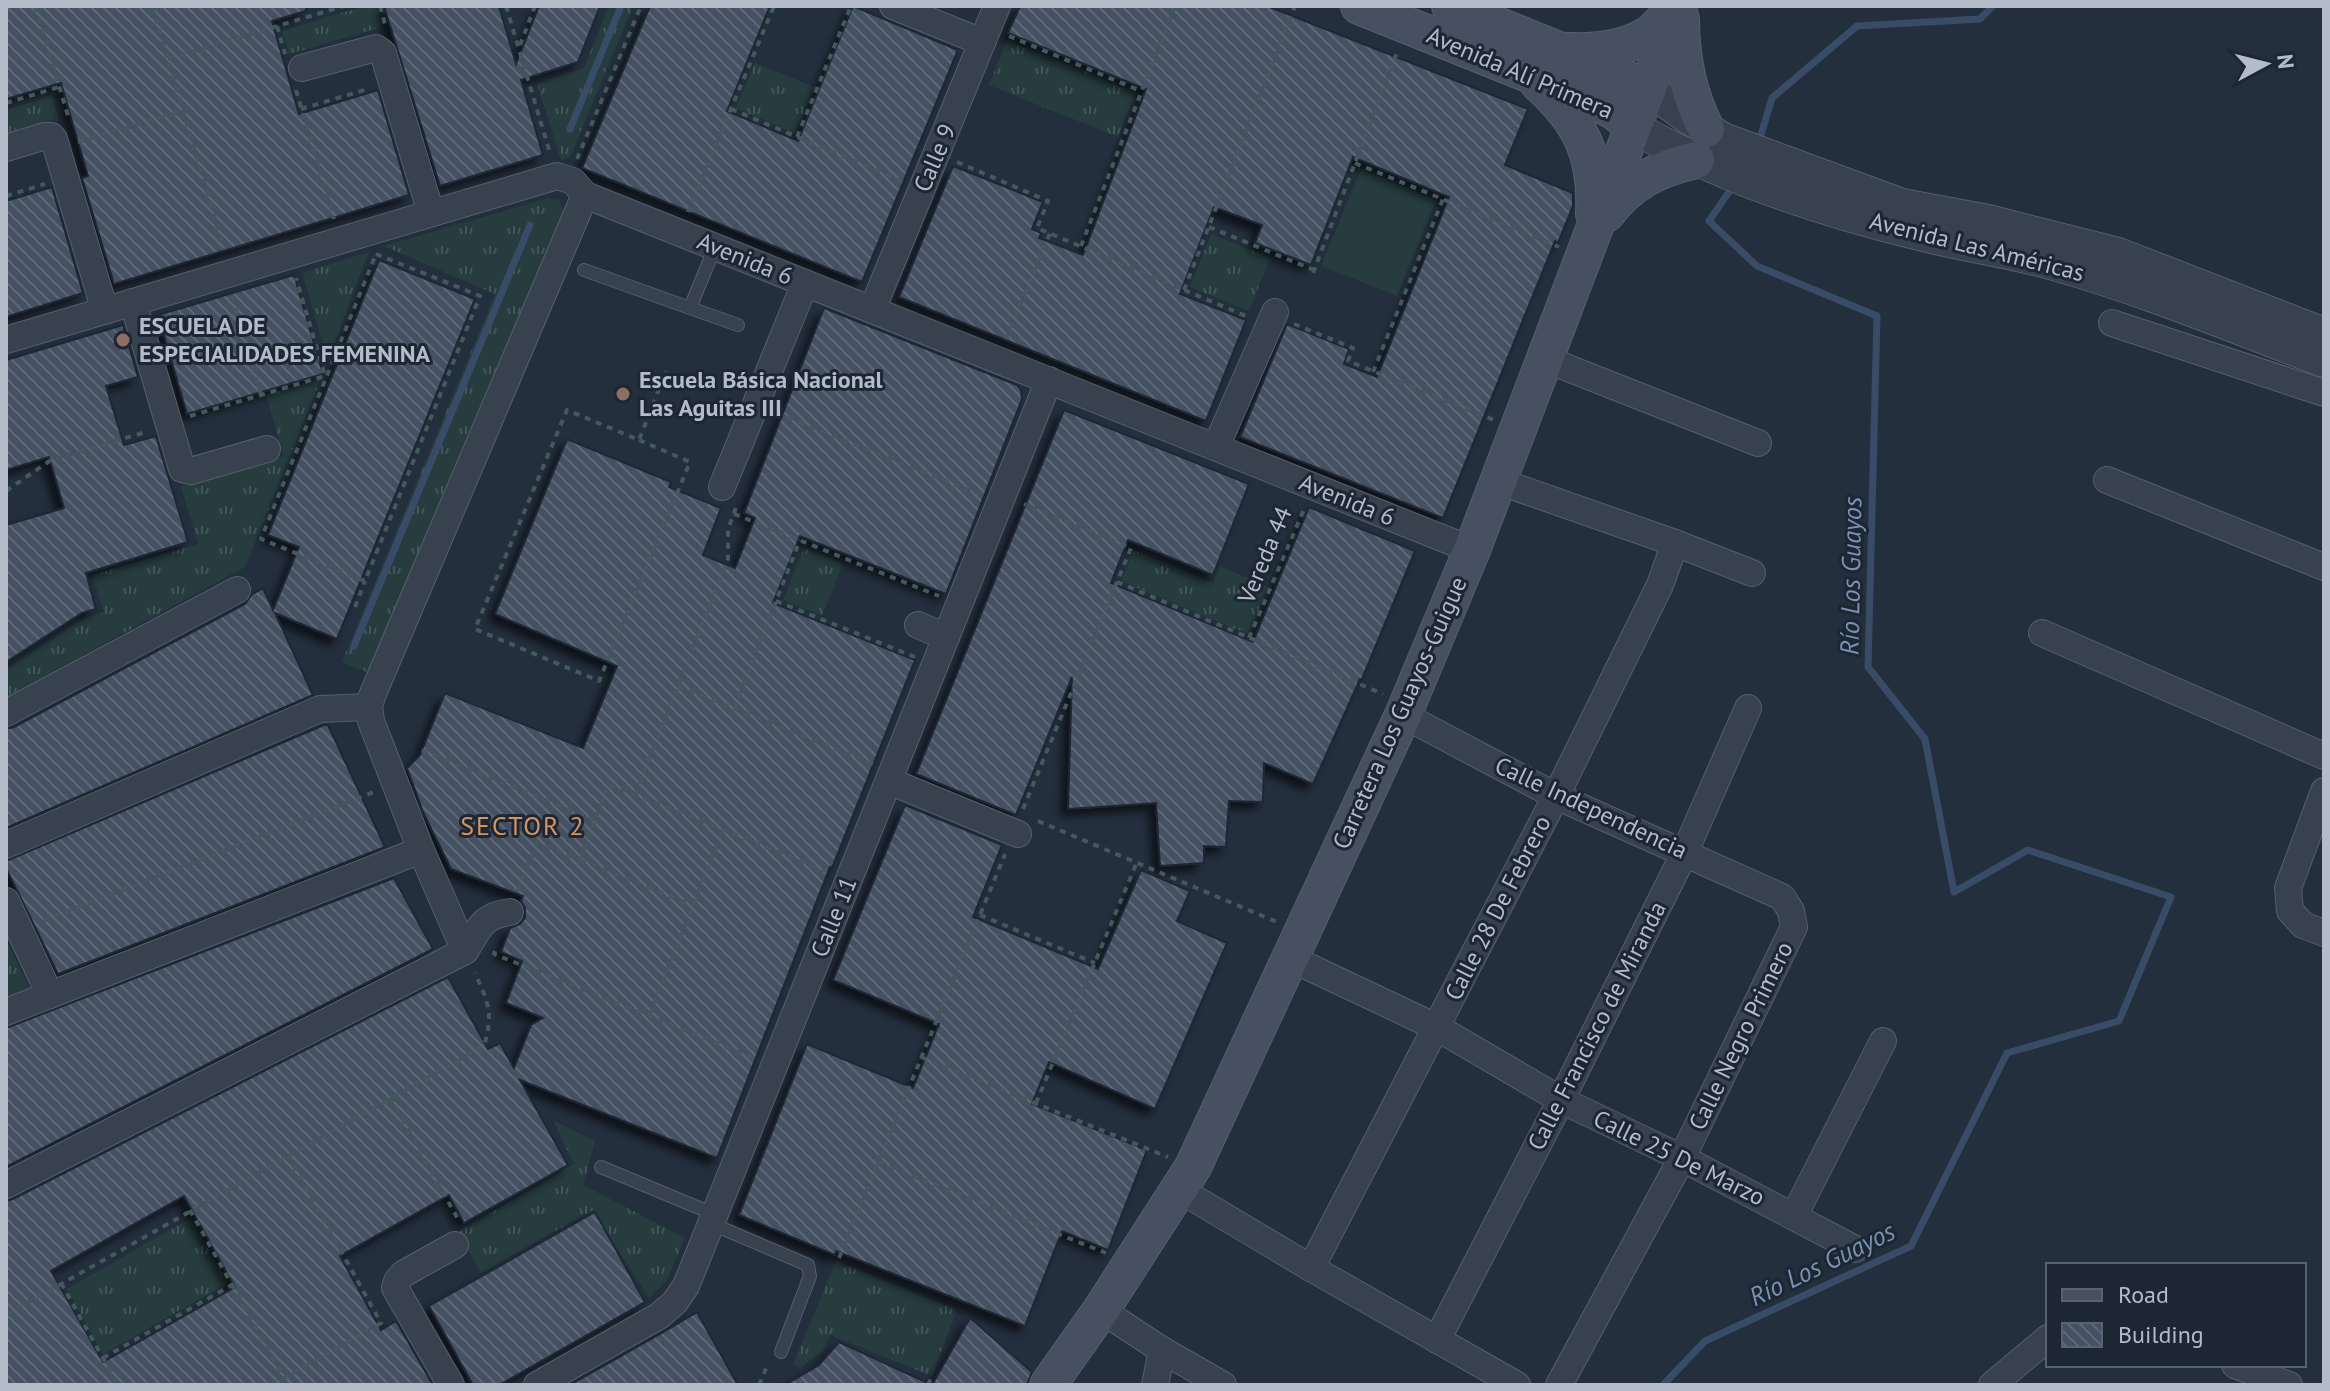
<svg xmlns="http://www.w3.org/2000/svg" width="2330" height="1391" viewBox="0 0 2330 1391" font-family="'PT Sans',sans-serif">
  <defs>
    <pattern id="grass-tufts" width="24" height="20" patternUnits="userSpaceOnUse" patternTransform="scale(2)"><rect width="24" height="20" fill="#263c3f"/><path d="M3 7l-1-3M5 7V3M7 7l1-3M15 17l-1-3M17 17v-4M19 17l1-3" fill="none" stroke="#435659"/></pattern>
    <pattern id="building-back-hatch" width="6" height="6" patternUnits="userSpaceOnUse" patternTransform="scale(2)"><rect width="6" height="6" fill="#455162"/><path d="M-1 5l2 2M0 0l6 6M5-1l2 2" fill="none" stroke="#5d6877"/></pattern>
    <filter id="shadow"><feDropShadow dx="-7" dy="7" stdDeviation="4" flood-color="#0009"/></filter>
  </defs>
  <rect width="100%" height="100%" fill="#242f3e"/>
  <g fill="url(#grass-tufts)">
    <polygon points="365,6 376,6 382,27 289,54 282,31"/>
    <polygon points="609,6 633,6 570,157 561,160 537,84 584,68"/>
    <polygon points="1007,40 1136,92 1118,137 989,85"/>
    <polygon points="755,63 814,87 795,133 736,108"/>
    <polygon points="52,96 58,118 6,133 6,110"/>
    <polygon points="549,198 559,200 563,211 369,673 342,662 495,294 384,246"/>
    <polygon points="1211,234 1270,258 1249,311 1190,287"/>
    <polygon points="369,252 328,360 302,273"/>
    <polygon points="321,379 245,567 6,697 6,670 83,619 104,612 92,575 198,544 181,486 284,456 266,395"/>
    <polygon points="804,548 843,564 822,615 783,600"/>
    <polygon points="1134,550 1213,583 1220,566 1268,587 1248,634 1121,581"/>
    <polygon points="6,939 29,988 6,997"/>
    <polygon points="553,1120 595,1141 583,1185 685,1238 667,1280 649,1298 593,1210 481,1273 458,1232 574,1164"/>
    <polygon points="191,1218 228,1283 103,1354 67,1289"/>
    <polygon points="836,1261 957,1310 932,1376 830,1335 823,1351 800,1368 793,1365"/>
  </g>
  <polygon fill="#263c3f" points="1361,169 1436,200 1397,296 1321,266"/>
  <g fill="none" stroke-linecap="round" stroke-linejoin="round">
    <g stroke="#394c67" stroke-width="7">
      <polyline points="570,129 621,6"/>
      <polyline points="1758,145 1772,98 1857,26 1980,19 1993,6"/>
      <polyline points="354,646 530,225"/>
      <polyline points="1663,1385 1705,1341 1911,1246 2007,1053 2119,1021 2171,897 2028,850 1954,892 1925,739 1868,667 1877,316 1757,266 1709,221 1733,186"/>
    </g>
  </g>
  <g fill="url(#building-back-hatch)" stroke="#1f2835" stroke-width="2" fill-rule="evenodd" filter="url(#shadow)">
    <polygon points="6,6 306,6 306,11 272,21 299,114 378,90 409,195 114,284 82,178 88,176 61,83 6,99"/>
    <polygon points="384,6 499,6 516,64 539,6 600,6 578,62 521,80 543,155 440,186"/>
    <polygon points="650,6 770,6 727,111 798,141 853,6 958,50 862,282 582,168"/>
    <polygon points="1020,6 1267,6 1528,109 1505,165 1573,193 1573,206 1558,243 1555,241 1443,518 1240,437 1287,324 1349,349 1344,364 1377,377 1449,197 1353,157 1311,265 1255,243 1262,225 1214,207 1180,294 1246,320 1206,421 899,297 953,166 1043,202 1032,229 1041,233 1039,238 1083,255 1146,89 1008,33"/>
    <polygon points="52,187 83,293 6,317 6,201"/>
    <polygon points="379,260 475,299 337,639 275,613 313,695 6,828 6,729 14,727 245,604 252,594 263,588 273,610 299,547 268,535"/>
    <polygon points="294,275 323,374 187,414 158,315"/>
    <path d="M 824,308 L 1017,385 L 1021,390 L 1022,399 L 946,594 L 800,536 L 773,603 L 915,660 L 832,868 L 830,867 L 717,1158 L 520,1080 L 568,1165 L 464,1223 L 449,1195 L 340,1256 L 381,1330 L 396,1321 L 433,1385 L 6,1385 L 6,1201 L 13,1199 L 448,977 L 488,1049 L 500,1043 L 514,1068 L 531,1025 L 543,1018 L 506,1003 L 522,961 L 501,952 L 510,928 L 520,924 L 525,918 L 525,908 L 521,901 L 523,896 L 451,869 L 423,812 L 407,768 L 420,755 L 445,693 L 583,748 L 617,666 L 495,614 L 567,439 L 671,482 L 669,487 L 721,508 L 703,555 L 735,568 L 755,518 L 744,513 ZM 184,1196 L 235,1287 L 103,1362 L 51,1271 Z"/>
    <polygon points="123,325 138,377 106,386 124,445 156,436 188,542 86,573 96,609 82,613 6,662 6,525 64,508 49,457 6,470 6,360"/>
    <polygon points="1064,410 1249,484 1213,575 1128,540 1111,583 1253,642 1309,507 1415,551 1362,679 1360,679 1313,784 1264,763 1263,802 1229,801 1226,847 1204,846 1204,863 1160,866 1156,803 1068,809 1072,677 1016,815 916,774"/>
    <polygon points="324,725 328,725 385,847 58,974 6,868 6,861"/>
    <polygon points="905,805 1002,845 973,917 1098,969 1141,870 1190,891 1177,921 1227,943 1155,1109 1049,1062 1032,1104 1147,1150 1108,1250 1062,1231 1025,1326 836,1251 835,1255 739,1215 807,1044 913,1088 939,1024 833,980"/>
    <polygon points="394,878 433,949 6,1167 6,1028"/>
    <polygon points="595,1212 645,1302 499,1385 473,1385 429,1306"/>
    <polygon points="697,1312 738,1385 570,1385 667,1330"/>
    <polygon points="970,1318 1032,1372 1027,1385 785,1385 819,1365 839,1342 932,1385"/>
  </g>
  <g fill="none" stroke-linecap="round" stroke-linejoin="round">
    <g stroke="#565f6c" stroke-width="14">
      <g id="service">
        <polyline points="584,270 690,308 715,247"/>
        <polyline points="690,308 738,325"/>
        <polyline points="601,1167 716,1215"/>
        <polyline points="712,1224 808,1265 810,1276 781,1352"/>
      </g>
    </g>
    <g stroke="#565f6c" stroke-width="28">
      <g id="minor">
        <polyline points="893,6 982,42"/>
        <polyline points="302,68 376,48 383,53 431,213"/>
        <polyline points="6,148 45,136 51,136 54,139 105,311"/>
        <polyline points="133,302 182,469 191,471 267,449"/>
        <polyline points="872,310 997,6"/>
        <polyline points="2112,323 2324,393"/>
        <polyline points="6,340 557,176 573,181 585,195 1472,550"/>
        <polyline points="1545,359 1758,443"/>
        <polyline points="1216,447 1275,312"/>
        <polyline points="2107,480 2324,567"/>
        <polyline points="1498,481 1675,543 1752,573"/>
        <polyline points="722,487 805,283"/>
        <polyline points="918,625 946,637"/>
        <polyline points="2042,633 2324,756"/>
        <polyline points="6,713 237,590"/>
        <polyline points="1403,715 1556,796 1782,897 1791,911 1794,927 1682,1158 1559,1385"/>
        <polyline points="889,781 1018,834"/>
        <polyline points="2324,791 2288,888 2290,911 2303,925 2324,933"/>
        <polyline points="6,845 320,709 369,707"/>
        <polyline points="6,901 50,995"/>
        <polyline points="465,951 421,850 371,721 369,707 372,696 585,195"/>
        <polyline points="1290,958 1436,1027 1561,1100 1682,1158 1855,1249"/>
        <polyline points="6,1012 421,850"/>
        <path d="M 6,1185 L 465,951 C 480,928 481,916 510,912"/>
        <polyline points="1180,1190 1311,1268 1517,1385"/>
        <polyline points="1794,1216 1883,1041"/>
        <polyline points="1311,1268 1556,796 1660,585 1675,543"/>
        <polyline points="1101,1310 1162,1350 1223,1385"/>
        <polyline points="1437,1340 1561,1100 1685,852 1748,708"/>
        <polyline points="2235,1365 2289,1385"/>
        <polyline points="451,1385 395,1288 397,1281 403,1274 455,1245"/>
        <polyline points="537,1385 659,1316 675,1302 686,1286 1049,380"/>
        <polyline points="1155,1385 1162,1350"/>
        <polyline points="1992,1385 2048,1338"/>
      </g>
    </g>
    <g stroke="#565f6c" stroke-width="34">
      <g id="tertiary">
        <polyline points="1648,89 1689,118 1723,139 1902,205 1988,221 2118,254 2324,334"/>
        <path d="M 1633,127 C 1723,178 1823,211 1923,235 C 1967,246 2012,252 2054,264 C 2146,290 2235,327 2324,361"/>
      </g>
    </g>
    <g stroke="#565f6c" stroke-width="38">
      <g id="secondary">
        <polyline points="1359,6 1591,99 1615,112 1633,127"/>
        <polyline points="1450,6 1601,67 1648,89"/>
        <path d="M 1681,19 C 1681,58 1688,94 1706,129"/>
        <path d="M 1569,51 C 1597,52 1625,49 1649,34 C 1659,27 1667,16 1676,7"/>
        <path d="M 1538,83 C 1581,122 1597,155 1594,214"/>
        <path d="M 1606,214 C 1631,182 1657,169 1696,160"/>
        <polyline points="1048,1385 1101,1310 1193,1167 1403,715 1472,550 1679,6"/>
      </g>
    </g>
    <g stroke="#44595c" stroke-width="4" stroke-dasharray="6 6" stroke-linecap="butt">
      <polyline points="35,6 69,119"/>
      <polyline points="152,6 224,249"/>
      <polyline points="380,6 386,28"/>
      <polyline points="506,6 550,153"/>
      <polyline points="277,26 285,54"/>
      <polyline points="1009,36 1141,91"/>
      <polyline points="520,45 535,6"/>
      <polyline points="168,59 344,6"/>
      <polyline points="296,90 334,219"/>
      <polyline points="6,103 59,87"/>
      <polyline points="301,109 368,89"/>
      <polyline points="731,109 902,181"/>
      <polyline points="797,137 851,6"/>
      <polyline points="78,142 183,111"/>
      <polyline points="577,159 641,6"/>
      <polyline points="957,162 1048,201 1037,228 1246,316"/>
      <polyline points="1355,163 1559,247"/>
      <polyline points="6,196 45,184"/>
      <polyline points="688,212 774,6"/>
      <polyline points="1209,227 1314,270"/>
      <polyline points="1081,246 1175,6"/>
      <polygon points="376,254 480,296 365,581 261,539"/>
      <polyline points="1313,273 1398,50"/>
      <polyline points="1184,290 1295,6"/>
      <polyline points="232,297 261,395"/>
      <polyline points="1294,324 1353,348 1348,361 1494,420"/>
      <polyline points="1006,339 1050,233"/>
      <polyline points="1373,372 1443,199"/>
      <polyline points="776,413 979,494"/>
      <polyline points="190,416 325,376 296,278"/>
      <polyline points="639,440 690,462 599,681 475,629 567,410 639,440 666,371"/>
      <polyline points="6,491 51,460 146,432"/>
      <polyline points="734,514 939,596"/>
      <polyline points="1117,582 1383,694"/>
      <polyline points="776,601 915,657"/>
      <polyline points="355,607 365,581"/>
      <polyline points="1249,638 1305,507"/>
      <polyline points="678,686 873,764"/>
      <polyline points="734,708 800,540"/>
      <polyline points="422,750 595,820"/>
      <polyline points="635,795 728,559 728,529 737,505"/>
      <polyline points="1023,809 1131,548 1024,504"/>
      <polyline points="1038,821 1277,922"/>
      <polyline points="580,860 692,905"/>
      <polyline points="518,891 537,843 580,860 609,784 829,872"/>
      <polyline points="980,915 1095,963"/>
      <polyline points="43,921 374,792"/>
      <polyline points="495,951 494,954 754,1058"/>
      <polyline points="649,1016 723,830"/>
      <polyline points="921,1057 1168,1157"/>
      <polyline points="390,1097 459,1221"/>
      <polyline points="1036,1103 1137,862"/>
      <polyline points="878,1162 1106,1253"/>
      <polyline points="190,1210 284,1378"/>
      <polyline points="839,1258 1005,854"/>
      <polyline points="61,1283 118,1385"/>
      <path d="M 6,1315 L 484,1046 C 494,1013 488,1002 475,973"/>
      <polyline points="103,1358 232,1285"/>
      <polyline points="272,1385 381,1323 288,1156"/>
      <polyline points="759,1385 768,1364"/>
      <polyline points="928,1385 932,1376"/>
    </g>
    <use href="#service" stroke="#38414e" stroke-width="12"/>
    <use href="#minor" stroke="#38414e" stroke-width="26"/>
    <use href="#tertiary" stroke="#38414e" stroke-width="32"/>
    <use href="#secondary" stroke="#465061" stroke-width="36"/>
  </g>
  <g fill="#8d6e63" stroke="#1d2633" stroke-width="3">
    <circle cx="123" cy="340" r="8"/>
    <circle cx="623" cy="394" r="8"/>
  </g>
  <g text-anchor="middle" stroke-width="6" stroke-linejoin="round" paint-order="stroke">
    <g font-size="24" fill="#b4bcc9" stroke="#1d2633">
      <text transform="translate(1520 73) rotate(23)" y="8">Avenida Alí Primera</text>
      <text transform="translate(935 158) rotate(-67)" y="8">Calle 9</text>
      <text transform="translate(1977 247) rotate(14)" y="8">Avenida Las Américas</text>
      <text transform="translate(745 259) rotate(22)" y="8">Avenida 6</text>
      <text transform="translate(1347 500) rotate(22)" y="8">Avenida 6</text>
      <text transform="translate(1265 555) rotate(-67)" y="8">Vereda 44</text>
      <text transform="translate(1400 713) rotate(-66)" y="8">Carretera Los Guayos-Guigue</text>
      <text transform="translate(1591 808) rotate(25)" y="8">Calle Independencia</text>
      <text transform="translate(1498 908) rotate(-63)" y="8">Calle 28 De Febrero</text>
      <text transform="translate(834 917) rotate(-68)" y="8">Calle 11</text>
      <text transform="translate(1597 1026) rotate(-63)" y="8">Calle Francisco de Miranda</text>
      <text transform="translate(1741 1036) rotate(-64)" y="8">Calle Negro Primero</text>
      <text transform="translate(1679 1158) rotate(26)" y="8">Calle 25 De Marzo</text>
    </g>
    <g font-size="24" font-weight="bold" fill="#b4bcc9" stroke="#1d2633" text-anchor="start">
      <text x="139" y="334">ESCUELA DE<tspan x="139" dy="28">ESPECIALIDADES FEMENINA</tspan></text>
      <text x="639" y="388">Escuela Básica Nacional<tspan x="639" dy="28">Las Aguitas III</tspan></text>
    </g>
    <g font-size="26" font-style="italic" fill="#7c92b1" stroke="#1d2633">
      <text transform="translate(1851 576) rotate(-89)" y="9">Río Los Guayos</text>
      <text transform="translate(1822 1264) rotate(-26)" y="9">Río Los Guayos</text>
    </g>
    <g font-size="26" letter-spacing="2" fill="#d59563" stroke="#1d2633">
      <text x="523" y="835">SECTOR 2</text>
    </g>
  </g>
  <rect width="2330" height="1391" fill="none" stroke="#b4bcc9" stroke-width="16"/>
  <rect x="2046" y="1263" width="260" height="104" fill="#1d2633" stroke="#59626f" stroke-width="2"/>
  <rect x="2062" y="1289" width="40" height="12" fill="#465061" stroke="#59626f" stroke-width="2"/>
  <text x="2118" y="1303" font-size="24" fill="#b4bcc9">Road</text>
  <rect x="2062" y="1323" width="40" height="24" fill="url(#building-back-hatch)" stroke="#59626f" stroke-width="2"/>
  <text x="2118" y="1343" font-size="24" fill="#b4bcc9">Building</text>
  <g transform="translate(2266 64) rotate(83)" stroke="#1d2633" stroke-width="6" paint-order="stroke">
  <path d="M0-6L14 30L0 20L-14 30Z" fill="#b4bcc9"/>
  <text y="-12" font-size="22" font-weight="bold" text-anchor="middle" fill="#b4bcc9">N</text>
  </g>
</svg>
